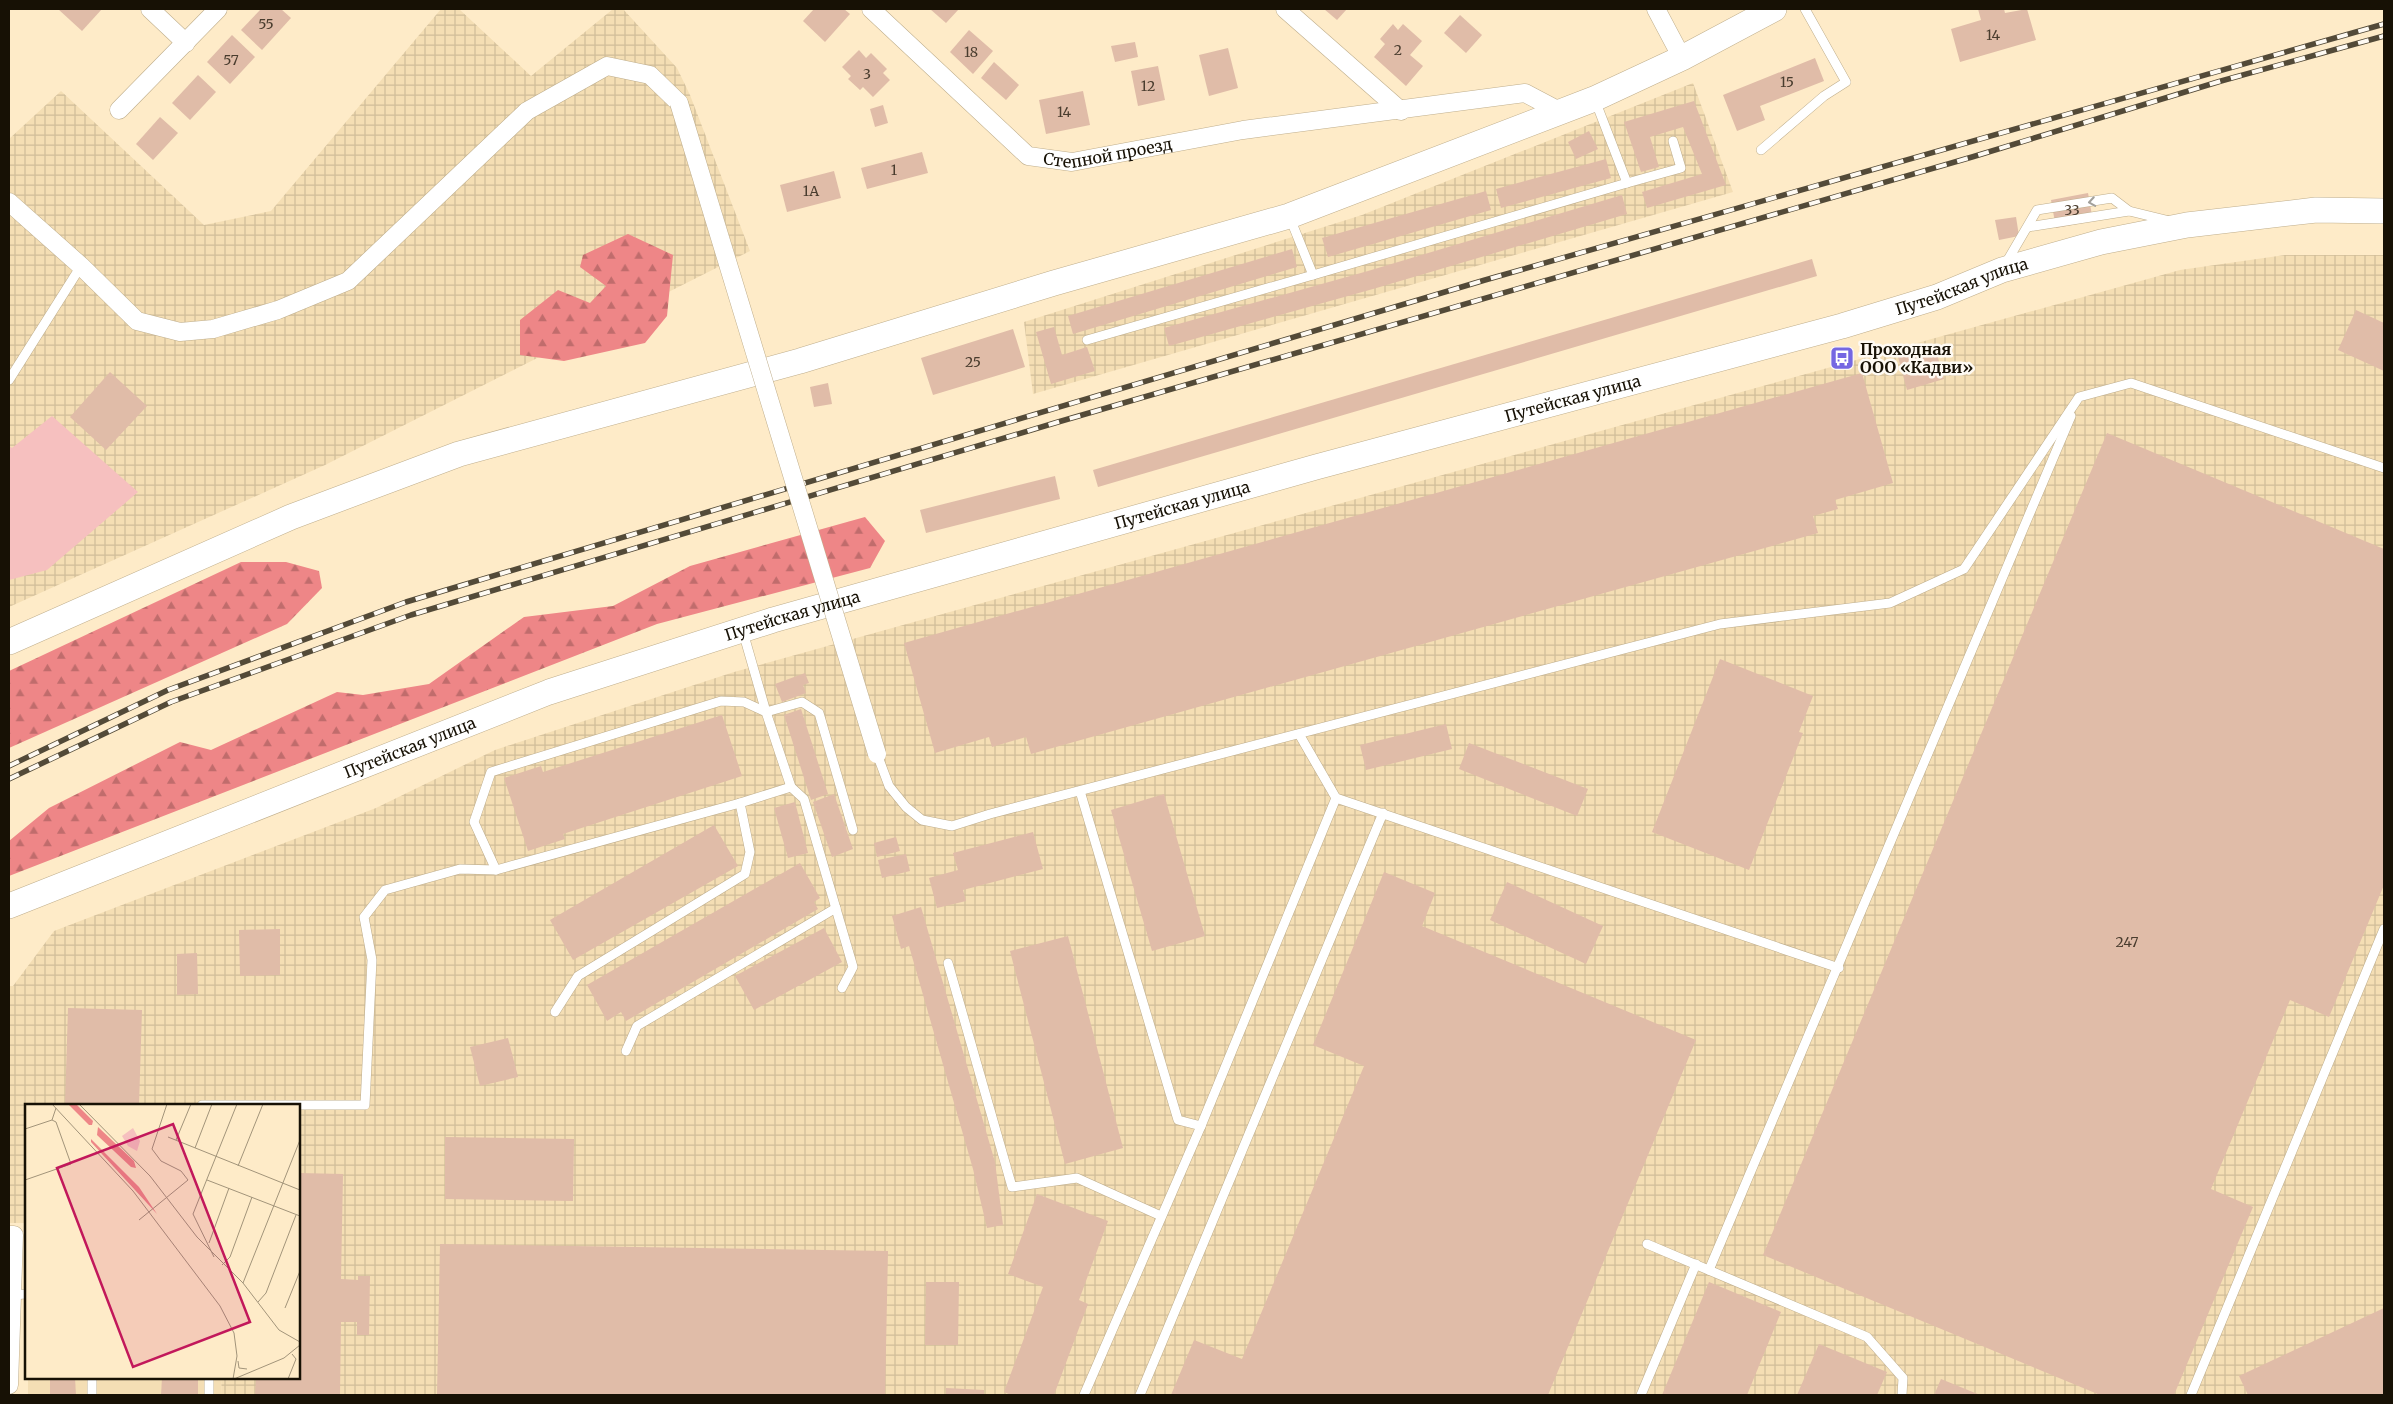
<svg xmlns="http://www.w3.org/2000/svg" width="2393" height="1404" viewBox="0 0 2393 1404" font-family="Merriweather,serif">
  <defs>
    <pattern id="industrial-grid" width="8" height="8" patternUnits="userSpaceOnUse" patternTransform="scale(1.25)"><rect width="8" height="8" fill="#f4deb4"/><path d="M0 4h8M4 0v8" fill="none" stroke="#d0bd99"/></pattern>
    <pattern id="forest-firs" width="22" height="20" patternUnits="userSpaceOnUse" patternTransform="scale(1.25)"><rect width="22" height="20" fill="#ee8687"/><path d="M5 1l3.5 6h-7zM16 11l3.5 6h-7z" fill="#c06c6c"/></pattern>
  </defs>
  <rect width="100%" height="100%" fill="#feebc8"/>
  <polygon fill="#f4deb4" points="28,1378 221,1378 222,1395 28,1395"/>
  <g fill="url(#industrial-grid)">
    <polygon points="441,9 459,9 531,76 613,9 623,9 677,68 690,95 750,251 325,465 9,607 9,139 61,91 204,225 271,211"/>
    <polygon points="1693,83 1733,192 1033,394 1024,322 1362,215"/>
    <polygon points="2285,255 2384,255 2384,1395 222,1395 221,1378 299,1378 299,1105 26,1105 26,1223 9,1223 9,986 13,986 54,931 376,808 495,750 734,672 2180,270"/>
  </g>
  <polygon fill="#f6c0bf" points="52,416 138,492 47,570 9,580 9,446 12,448"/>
  <g fill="url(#forest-firs)">
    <polygon points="628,234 673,255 667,316 645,343 564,361 520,355 520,320 558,290 590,303 606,286 580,267 583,255"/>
    <polygon points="865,517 885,541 870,568 657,624 9,876 9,841 49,808 180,742 211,750 337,692 363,695 429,684 524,617 613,606 690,566"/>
    <polygon points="241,562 286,562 319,571 322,588 287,624 9,748 9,671"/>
  </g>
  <g fill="#e0bca8">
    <polygon points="58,9 102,9 82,31"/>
    <polygon points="261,9 281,9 291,18 262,50 241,30"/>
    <polygon points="814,9 844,9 850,14 825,42 803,21"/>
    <polygon points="930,9 959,9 946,23"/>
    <polygon points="1324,9 1347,9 1337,20"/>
    <polygon points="1978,9 2004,9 2005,13 2027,9 2036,40 1960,62 1951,29 1981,20"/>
    <polygon points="1460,15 1482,35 1466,53 1444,33"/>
    <polygon points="1393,24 1398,30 1403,24 1422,41 1410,55 1423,66 1406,86 1374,57 1385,44 1380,39"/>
    <polygon points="969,30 993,51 973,74 950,52"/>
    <polygon points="232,35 255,57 230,84 207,62"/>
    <polygon points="1135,42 1138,57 1115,62 1111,46"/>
    <polygon points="1228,48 1238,88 1209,96 1199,55"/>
    <polygon points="859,50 866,58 871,53 887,69 883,73 890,80 873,97 863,87 860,90 848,79 851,76 842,67"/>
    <polygon points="1815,58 1824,81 1760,106 1765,120 1737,131 1723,95"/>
    <polygon points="994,62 1019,85 1006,100 981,78"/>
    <polygon points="1158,66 1165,100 1138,106 1131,71"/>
    <polygon points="198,75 216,92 190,120 172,103"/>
    <polygon points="1083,91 1090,125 1046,134 1039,100"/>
    <polygon points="1694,101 1726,185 1647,208 1642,192 1702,174 1683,127 1650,137 1659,167 1641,172 1624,122"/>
    <polygon points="883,105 888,123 875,127 870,109"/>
    <polygon points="160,117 178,133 153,160 136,144"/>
    <polygon points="1589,131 1598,149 1576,159 1568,142"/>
    <polygon points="922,152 928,173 867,189 861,168"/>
    <polygon points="1606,159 1611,178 1501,208 1496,189"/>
    <polygon points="834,171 841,198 787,212 780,185"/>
    <polygon points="1486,191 1491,210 1328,257 1322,238"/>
    <polygon points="2088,193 2093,221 2056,228 2051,200"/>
    <polygon points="1622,195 1627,214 1373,289 1169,346 1164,328 1368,271"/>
    <polygon points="2016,217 2019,236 1999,240 1995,220"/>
    <polygon points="1292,249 1297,267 1073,334 1068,316"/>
    <polygon points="1812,259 1817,276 1098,487 1093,470"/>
    <polygon points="2356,310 2384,323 2384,371 2338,350"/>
    <polygon points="1054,327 1062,355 1087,347 1095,371 1051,384 1036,332"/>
    <polygon points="1013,329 1025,367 933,395 921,358"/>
    <polygon points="1935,347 1944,379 1907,390 1898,357"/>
    <polygon points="110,372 147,406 106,450 70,417"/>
    <polygon points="1862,373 1893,483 1835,500 1838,509 1813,516 1818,533 1031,754 1026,737 992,747 989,737 935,753 904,643"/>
    <polygon points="828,383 832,404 814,407 810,387"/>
    <polygon points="2107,433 2384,549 2384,885 2329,1017 2290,1000 2211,1189 2253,1207 2174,1395 2100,1395 1763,1255"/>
    <polygon points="1055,476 1060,499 926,533 920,510"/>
    <polygon points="1720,659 1813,696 1799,732 1803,733 1749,870 1652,832"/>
    <polygon points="805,673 809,683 803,685 806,693 782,702 775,684"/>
    <polygon points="801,709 828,794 811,800 784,715"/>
    <polygon points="722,715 742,776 563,834 565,839 528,851 504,778 541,766 543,772"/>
    <polygon points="1446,724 1452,749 1366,770 1360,745"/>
    <polygon points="1469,743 1588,789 1577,816 1459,769"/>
    <polygon points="834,794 853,849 832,857 813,802"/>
    <polygon points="1164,794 1205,936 1152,951 1111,810"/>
    <polygon points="795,802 808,853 788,858 774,808"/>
    <polygon points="714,825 738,866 573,960 550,920"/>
    <polygon points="1033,832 1043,869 963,890 966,901 937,908 929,878 958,870 953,853"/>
    <polygon points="896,837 900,851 877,857 874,843"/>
    <polygon points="906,854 910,871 882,878 878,860"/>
    <polygon points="800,863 820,898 814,902 818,909 626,1021 621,1012 607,1021 587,985"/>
    <polygon points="1384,872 1435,893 1422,926 1696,1040 1548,1395 1171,1395 1194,1340 1242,1359 1364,1066 1313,1045"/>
    <polygon points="1507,882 1603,926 1586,964 1490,920"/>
    <polygon points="921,907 995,1162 1003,1225 987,1228 973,1169 909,946 901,949 892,916"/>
    <polygon points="824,928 842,962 754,1010 735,976"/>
    <polygon points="280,929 280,975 240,976 239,930"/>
    <polygon points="1068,936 1123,1148 1065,1164 1010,951"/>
    <polygon points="197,953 198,994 177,995 177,954"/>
    <polygon points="68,1008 142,1010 139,1105 65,1105"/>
    <polygon points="508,1038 518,1077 480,1086 470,1047"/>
    <polygon points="445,1137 574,1139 573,1201 445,1199"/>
    <polygon points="299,1173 343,1174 341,1279 358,1280 358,1276 370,1276 369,1335 357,1335 357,1322 341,1322 340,1395 255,1395 256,1378 299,1378"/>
    <polygon points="1037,1194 1108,1221 1079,1300 1088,1304 1054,1395 1011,1395 1004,1392 1043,1287 1008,1274"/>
    <polygon points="440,1244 888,1251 885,1395 437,1395"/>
    <polygon points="926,1282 959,1282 958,1345 925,1345"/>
    <polygon points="1709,1282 1781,1312 1747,1395 1662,1395"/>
    <polygon points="2384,1308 2384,1395 2248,1395 2239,1376"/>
    <polygon points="1819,1344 1887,1372 1877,1395 1797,1395"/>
    <polygon points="50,1378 75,1378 76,1395 50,1395"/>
    <polygon points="162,1378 198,1378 198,1395 161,1395"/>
    <polygon points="1941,1379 1980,1395 1934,1395"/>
    <polygon points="946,1388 984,1390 984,1395 946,1395"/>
  </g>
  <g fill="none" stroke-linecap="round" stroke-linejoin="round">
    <g stroke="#bfae8c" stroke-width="10">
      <g id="lane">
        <polyline points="1761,150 1824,96 1846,82 1805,9"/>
        <polyline points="1627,183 1681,168 1673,141"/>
        <polyline points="2028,227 2129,211"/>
        <polyline points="2006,263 2037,210 2112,198 2129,211 2170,221"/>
        <polyline points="1313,275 1627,183 1595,100"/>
        <polyline points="1087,340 1313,275 1290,218"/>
        <polyline points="9,380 81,266"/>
        <polyline points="743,632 766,712 802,702 819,713 853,830"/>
        <polyline points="877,754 889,786 906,807 922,820 952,826 990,814 1720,624 1890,603 1964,569 2079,397 2131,383 2384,468"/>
        <polyline points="1080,791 1178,1120 1201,1126"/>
        <polyline points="1336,798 1839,968"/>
        <polyline points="740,803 496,870 474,822 491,772 721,701 744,702 766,712 791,787 804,799 853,967 842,988"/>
        <polyline points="948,963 1012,1187 1077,1178 1161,1216"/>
        <polyline points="555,1012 578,976 745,874 750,852 740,803 791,787"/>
        <polyline points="626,1051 637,1026 836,908"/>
        <polyline points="202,1105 365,1105 372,960 364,917 385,890 460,869 496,870"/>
        <polyline points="1647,1244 1867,1337 1903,1378 1902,1395"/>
        <polyline points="1709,1270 2071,416"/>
        <polyline points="12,1295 26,1294"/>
        <polyline points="92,1395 92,1378"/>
        <polyline points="209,1395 209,1378"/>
        <polyline points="1084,1395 1201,1126 1336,798 1299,734"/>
        <polyline points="1140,1395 1383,813"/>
        <polyline points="1641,1395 1696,1264"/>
        <polyline points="2191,1395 2384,929"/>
      </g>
    </g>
    <g stroke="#bfae8c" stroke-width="19">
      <g id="street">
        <polyline points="150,9 186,43"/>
        <path id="s1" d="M 871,9 L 1028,156 L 1072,162 L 1243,130 L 1525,93 L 1561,112"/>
        <polyline points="1285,9 1401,111"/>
        <polyline points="1656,9 1682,58"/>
        <polyline points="119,110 218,9"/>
        <polyline points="9,202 81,266 137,321 180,332 213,329 278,310 348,281 527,111 607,66 650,75 679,103"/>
        <polyline points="9,1235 14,1235 9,1385"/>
      </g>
    </g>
    <g stroke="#bfae8c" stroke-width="26">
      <g id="secondary">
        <polyline points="9,642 291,517 459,454 800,361 1054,283 1289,216 1594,99 1682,58 1774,9"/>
        <path id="s2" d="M 9,906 L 549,692 L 773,620 L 1316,467 L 1842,326 L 1937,297 L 2002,270 L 2101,242 L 2187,225 L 2316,210 L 2384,211"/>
      </g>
    </g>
    <use href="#lane" stroke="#fff" stroke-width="9"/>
    <use href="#street" stroke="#fff" stroke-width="18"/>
    <use href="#secondary" stroke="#fff" stroke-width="25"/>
    <g stroke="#534a38" stroke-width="5.5">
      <g id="rail">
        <polyline points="9,766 168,690 406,602 1485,280 2384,24"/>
        <polyline points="9,779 171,702 411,615 1058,422 1972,157 2221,81 2384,36"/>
      </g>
    </g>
    <use href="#rail" stroke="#fefaf3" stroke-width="4" stroke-dasharray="11" stroke-linecap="butt"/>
    <g stroke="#bfae8c" stroke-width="19" stroke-linecap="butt">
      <polyline id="street-bridge" points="679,103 877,754"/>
    </g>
    <use href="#street-bridge" stroke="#fff" stroke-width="18"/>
  </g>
  <defs><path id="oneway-chevron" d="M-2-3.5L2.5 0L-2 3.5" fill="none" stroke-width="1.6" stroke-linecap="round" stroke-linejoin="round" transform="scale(1.25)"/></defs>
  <use stroke="#a2a09b" href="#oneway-chevron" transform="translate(2092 202) rotate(171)"/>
  <defs>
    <g id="bus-square" transform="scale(1.25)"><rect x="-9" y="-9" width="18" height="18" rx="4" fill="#7567e2" stroke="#fefaf3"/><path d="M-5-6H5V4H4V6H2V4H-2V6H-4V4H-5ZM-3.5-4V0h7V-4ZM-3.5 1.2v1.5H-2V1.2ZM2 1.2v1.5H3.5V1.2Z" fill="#fff"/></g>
  </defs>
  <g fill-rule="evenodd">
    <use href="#bus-square" x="1842" y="358"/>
  </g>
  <g text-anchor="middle" stroke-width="5" stroke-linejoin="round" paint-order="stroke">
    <g font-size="14" fill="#493c2e">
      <text x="266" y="29">55</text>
      <text x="1993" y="40">14</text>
      <text x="1398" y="55">2</text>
      <text x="971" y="57">18</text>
      <text x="231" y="65">57</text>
      <text x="867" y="79">3</text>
      <text x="1787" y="87">15</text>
      <text x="1148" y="91">12</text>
      <text x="1064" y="117">14</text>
      <text x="894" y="175">1</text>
      <text x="811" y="196">1А</text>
      <text x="2072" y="215">33</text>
      <text x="973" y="367">25</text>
      <text x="2127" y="947">247</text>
    </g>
    <g font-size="16" fill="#171105" stroke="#fefaf3">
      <text dy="6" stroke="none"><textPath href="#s1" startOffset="296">Степной проезд</textPath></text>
      <text dy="6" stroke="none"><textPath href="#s2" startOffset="2051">Путейская улица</textPath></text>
      <text dy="6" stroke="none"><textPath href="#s2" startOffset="1646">Путейская улица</textPath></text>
      <text dy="6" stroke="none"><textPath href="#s2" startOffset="1241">Путейская улица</textPath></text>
      <text dy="6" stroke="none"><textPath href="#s2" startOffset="836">Путейская улица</textPath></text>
      <text dy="6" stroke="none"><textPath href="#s2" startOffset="431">Путейская улица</textPath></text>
    </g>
    <g font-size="16" font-weight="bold" fill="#171105" stroke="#fefaf3" text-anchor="start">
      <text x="1860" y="355">Проходная<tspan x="1860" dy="18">ООО «Кадви»</tspan></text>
    </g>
  </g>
  <g transform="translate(25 1104)">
    <rect width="275" height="275" fill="#feebc8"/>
    <path d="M 108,24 L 115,37 L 112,47 L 103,42 L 97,32 Z" fill="#f6c0bf"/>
    <path d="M 43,0 L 51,0 L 68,17 L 67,21 L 64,21 ZM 73,23 L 109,57 L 111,64 L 106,63 L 72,31 ZM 66,35 L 114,83 L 132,110 L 66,38 Z" fill="#ee8687"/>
    <path fill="none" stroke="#a2947a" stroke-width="1" d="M 27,0 L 108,87 L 195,202 L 209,229 L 212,252 L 208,275M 54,0 L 125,72 L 172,133 L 218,179 L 254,226 L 275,238M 0,25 L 27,16 L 31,4M 143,33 L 275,86M 151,36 L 166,0M 170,44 L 187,0M 213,62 L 238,0M 0,76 L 46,60 L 31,18 L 27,16M 182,76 L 275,112M 114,116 L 163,76 L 156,67 L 136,57 L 127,45 L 142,0M 184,139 L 204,84M 189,153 L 168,110 L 212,0M 197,161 L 205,153 L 227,93M 218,179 L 275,36M 233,198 L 241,189 L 271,111M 260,204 L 275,167M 213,257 L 214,264 L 222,265M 209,275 L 259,254 L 275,241M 263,275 L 271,255 L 267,250"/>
    <path fill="#c2185b" fill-opacity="0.15" stroke="#c2185b" stroke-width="2.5" d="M 148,20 L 225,218 L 108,263 L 32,64 Z"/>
    <rect width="275" height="275" fill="none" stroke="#171105" stroke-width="2.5"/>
  </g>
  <rect width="2393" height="1404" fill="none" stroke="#171105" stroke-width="20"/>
</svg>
